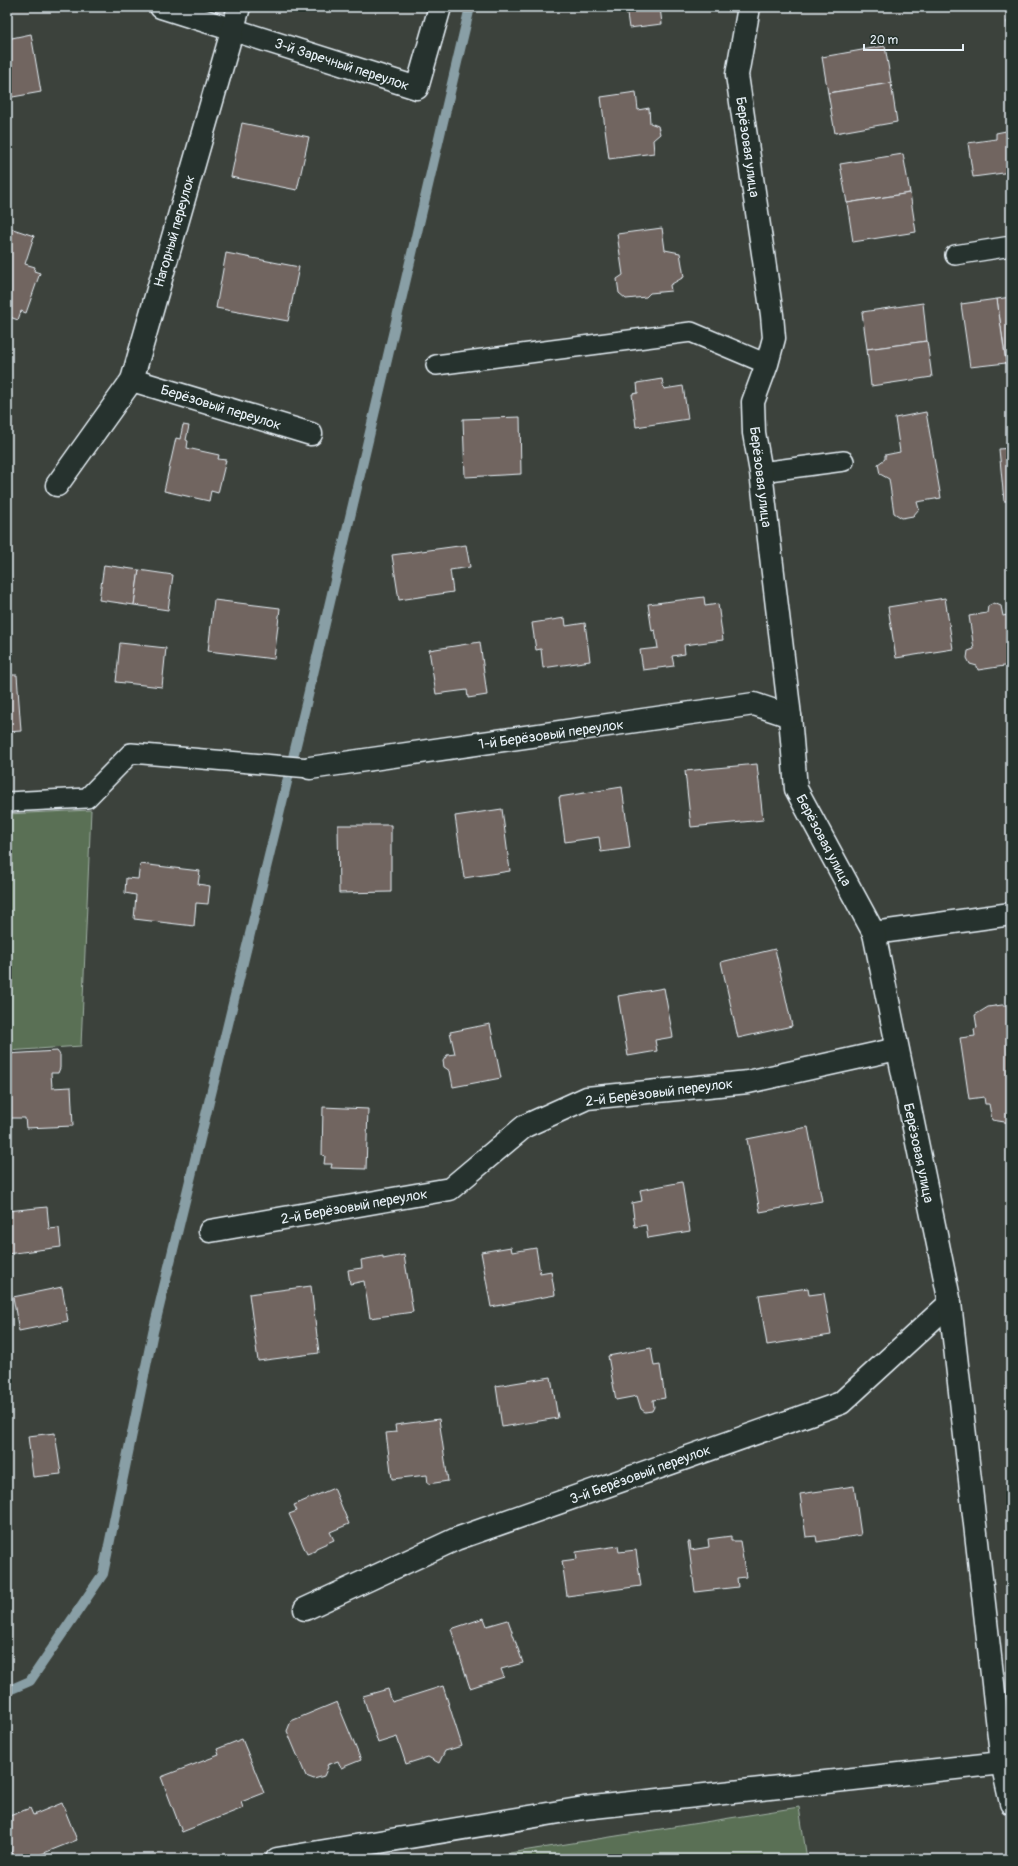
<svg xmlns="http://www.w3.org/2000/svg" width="1018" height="1866" viewBox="0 0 1018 1866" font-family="Pangolin,sans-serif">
  <rect width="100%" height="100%" fill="#3c423c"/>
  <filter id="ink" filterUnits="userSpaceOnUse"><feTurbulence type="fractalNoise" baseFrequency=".025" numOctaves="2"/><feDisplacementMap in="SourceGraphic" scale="8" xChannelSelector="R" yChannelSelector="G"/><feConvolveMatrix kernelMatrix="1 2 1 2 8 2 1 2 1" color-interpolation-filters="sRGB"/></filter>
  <g filter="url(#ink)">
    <g fill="#5a7054" stroke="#a1b0a6">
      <polygon points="91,810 81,1046 7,1051 7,814"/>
      <polygon points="799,1807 807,1859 472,1859"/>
    </g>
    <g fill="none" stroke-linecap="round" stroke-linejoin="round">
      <polyline stroke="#899fa6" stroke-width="10" points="7,1691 30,1681 103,1574 153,1332 306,704 470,7"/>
    </g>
    <g fill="#716560" stroke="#e8f1f8">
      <polygon points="626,7 660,7 662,24 629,28"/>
      <polygon points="1007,21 1011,21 1011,36 1009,36"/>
      <polygon points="31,34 41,92 7,98 7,39"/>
      <polygon points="885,46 891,83 828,93 822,57"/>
      <polygon points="891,83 897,122 835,133 828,93"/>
      <polygon points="636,92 638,110 649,108 650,123 658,126 660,134 653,140 654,153 609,159 601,97"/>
      <polygon points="242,123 309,137 297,190 231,177"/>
      <polygon points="1011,130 1011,172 973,177 968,143 996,139 996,133"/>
      <polygon points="903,154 910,193 847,203 840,164"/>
      <polygon points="910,193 916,232 853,242 847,203"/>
      <polygon points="7,227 34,236 25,264 35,267 34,271 40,273 26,313 21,311 18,320 7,316"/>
      <polygon points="662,228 665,250 680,253 684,277 670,285 671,291 650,293 646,297 626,299 619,293 617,279 623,275 617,234"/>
      <polygon points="226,253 299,267 288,321 216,308"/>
      <polygon points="1011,297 1011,362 1006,363 997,299"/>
      <polygon points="997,299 1006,363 970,367 961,304"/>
      <polygon points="923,303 927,341 867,349 862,312"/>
      <polygon points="927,341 932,377 871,386 867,349"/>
      <polygon points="662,379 664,389 683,386 688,419 636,427 632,394 638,393 637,383"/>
      <polygon points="926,412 941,498 917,502 919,509 913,516 902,518 894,513 889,479 880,474 878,464 885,459 885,455 900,452 895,418"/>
      <polygon points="520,417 521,474 465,477 463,419"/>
      <polygon points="183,425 189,426 186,440 188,441 187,448 219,455 218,459 226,460 218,493 211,491 209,501 164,491 176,438 180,439"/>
      <polygon points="1011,448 1011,501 1004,501 999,449"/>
      <polygon points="466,545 470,567 450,570 453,592 399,600 392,555"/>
      <polygon points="104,565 139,570 134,605 99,600"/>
      <polygon points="139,570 173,575 168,610 134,605"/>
      <polygon points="704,597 705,606 718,604 723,640 684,645 685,654 672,656 674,666 643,670 640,650 658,648 655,630 652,631 648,604"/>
      <polygon points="945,598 953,649 896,658 888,607"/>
      <polygon points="214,600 280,608 274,659 208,651"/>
      <polygon points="994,603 1001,606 1003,616 1011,614 1011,665 978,670 977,666 970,664 967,658 968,651 974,649 969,616 987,613 988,606"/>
      <polygon points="565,618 566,626 585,623 590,661 543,668 541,649 536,650 532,623"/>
      <polygon points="480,642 487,695 468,698 467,690 436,694 429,650"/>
      <polygon points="120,643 166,648 162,687 116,682"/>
      <polygon points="7,675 17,675 21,731 7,732"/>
      <polygon points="757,764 763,820 691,827 685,771"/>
      <polygon points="622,787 630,848 601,852 599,837 565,842 559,797"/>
      <polygon points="502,809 510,871 464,878 455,816"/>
      <polygon points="338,825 391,825 391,892 339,893"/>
      <polygon points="140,864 200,871 198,884 210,886 208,904 196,903 194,926 134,919 136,895 125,893 126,878 138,879"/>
      <polygon points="775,949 792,1026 738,1038 721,962"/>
      <polygon points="664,988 673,1037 655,1040 657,1051 628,1056 618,996"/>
      <polygon points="1002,1005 1011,1005 1011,1123 992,1120 989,1104 985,1104 984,1097 969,1099 960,1038 975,1036 974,1029 977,1028 975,1015 988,1007"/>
      <polygon points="490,1024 501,1078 453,1087 450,1071 444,1067 443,1061 447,1055 455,1054 450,1032"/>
      <polygon points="57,1051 60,1055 60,1068 58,1073 51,1073 52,1088 71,1087 73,1126 26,1128 25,1118 7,1118 7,1054"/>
      <polygon points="323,1107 368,1109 366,1169 331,1168 332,1164 324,1164 325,1156 322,1155"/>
      <polygon points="808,1127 822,1201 760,1212 747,1139"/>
      <polygon points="682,1182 690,1231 648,1238 646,1225 635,1227 632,1203 642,1201 640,1190"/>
      <polygon points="47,1207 49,1229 59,1228 61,1247 7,1254 7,1211"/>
      <polygon points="511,1247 512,1252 536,1248 540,1273 551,1271 555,1295 491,1307 481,1252"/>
      <polygon points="404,1255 413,1312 370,1318 364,1281 350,1284 348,1270 362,1268 361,1260 383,1256 383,1259"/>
      <polygon points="311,1286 319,1353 258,1361 249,1294"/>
      <polygon points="62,1287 68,1321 19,1331 13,1297"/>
      <polygon points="808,1288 809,1295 824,1293 831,1335 767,1345 759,1295"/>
      <polygon points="651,1348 654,1366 660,1365 665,1398 653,1400 654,1407 652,1411 645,1412 641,1409 637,1396 616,1400 608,1356"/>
      <polygon points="551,1377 558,1418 502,1427 496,1386"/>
      <polygon points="439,1419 448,1481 428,1484 427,1475 392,1479 386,1433 396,1432 395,1425"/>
      <polygon points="55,1433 61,1474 33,1477 28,1436"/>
      <polygon points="854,1486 861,1535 817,1542 816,1536 806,1537 800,1494"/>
      <polygon points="334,1488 349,1524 330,1532 334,1540 316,1548 315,1551 307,1554 289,1514 297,1511 294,1505"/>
      <polygon points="731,1536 731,1541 740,1541 746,1577 737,1578 738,1587 695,1592 688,1542 690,1542 691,1550 709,1547 708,1539"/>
      <polygon points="618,1546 619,1552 636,1550 641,1586 567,1596 562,1561 577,1559 576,1552"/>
      <polygon points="484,1618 487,1626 508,1620 523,1663 501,1669 504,1677 470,1688 451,1629"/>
      <polygon points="443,1686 462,1746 445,1751 439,1763 428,1757 406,1764 397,1737 378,1743 363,1696 388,1689 392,1702"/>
      <polygon points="337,1702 361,1760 341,1768 338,1761 327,1765 328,1767 324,1776 314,1779 306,1776 287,1731 291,1721"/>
      <polygon points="242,1739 264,1793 241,1802 243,1808 182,1832 161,1777 219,1755 217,1749"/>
      <polygon points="62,1803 77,1840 39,1855 40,1859 14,1859 7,1842 7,1817 30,1808 33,1815"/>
      <polygon points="7,1842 14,1859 7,1859"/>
    </g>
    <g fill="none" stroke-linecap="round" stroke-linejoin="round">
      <g stroke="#e8f1f8" stroke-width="22">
        <g id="service">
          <polyline points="955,255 1011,246"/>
          <polyline points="436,365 691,332 767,364"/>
          <polyline points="761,472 844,461"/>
          <polyline points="7,802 87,798 131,753 310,768"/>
        </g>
      </g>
      <g stroke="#e8f1f8" stroke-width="25">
        <g id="minor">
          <polyline points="161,7 417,88 440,7"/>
          <polyline points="749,7 737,75 772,315 774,338 767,364 753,402 754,433 761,472 790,716 796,789 874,933 1011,914"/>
          <polyline points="132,380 311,434"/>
          <polyline points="57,485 132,380 239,7"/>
          <polyline points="310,768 754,704 790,716"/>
          <polyline points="210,1231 450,1189 525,1126 587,1098 748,1082 897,1049"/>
          <polyline points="305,1609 456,1539 841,1403 950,1303"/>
          <polyline points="1002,1763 1011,1803"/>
          <polyline points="277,1859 584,1808 1002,1763 950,1303 874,933"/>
        </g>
      </g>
      <use href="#service" stroke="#26332d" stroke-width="19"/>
      <use href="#minor" stroke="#26332d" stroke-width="22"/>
    </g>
  </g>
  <g text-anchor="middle" stroke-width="3" stroke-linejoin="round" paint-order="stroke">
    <g font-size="14" fill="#e8f1f8" stroke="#26332d">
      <text transform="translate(342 64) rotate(18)" y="5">3-й Заречный переулок</text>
      <text transform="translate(748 147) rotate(82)" y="5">Берёзовая улица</text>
      <text transform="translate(174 231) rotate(-74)" y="5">Нагорный переулок</text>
      <text transform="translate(221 407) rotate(17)" y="5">Берёзовый переулок</text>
      <text transform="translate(761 477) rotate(83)" y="5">Берёзовая улица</text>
      <text transform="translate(551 734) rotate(-8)" y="5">1-й Берёзовый переулок</text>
      <text transform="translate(824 840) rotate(62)" y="5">Берёзовая улица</text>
      <text transform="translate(659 1092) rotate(-7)" y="5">2-й Берёзовый переулок</text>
      <text transform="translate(919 1153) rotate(78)" y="5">Берёзовая улица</text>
      <text transform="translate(354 1206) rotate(-10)" y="5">2-й Берёзовый переулок</text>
      <text transform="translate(640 1474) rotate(-20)" y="5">3-й Берёзовый переулок</text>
    </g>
  </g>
  <rect width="1018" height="1866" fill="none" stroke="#26332d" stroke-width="24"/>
  <rect x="12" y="12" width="994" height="1842" fill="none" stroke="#e8f1f8" stroke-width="1.5" filter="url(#ink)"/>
  <path d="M864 44v6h99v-6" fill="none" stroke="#e8f1f8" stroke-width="2"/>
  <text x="870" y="44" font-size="12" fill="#e8f1f8" stroke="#26332d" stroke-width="3" paint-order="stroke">20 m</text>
</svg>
